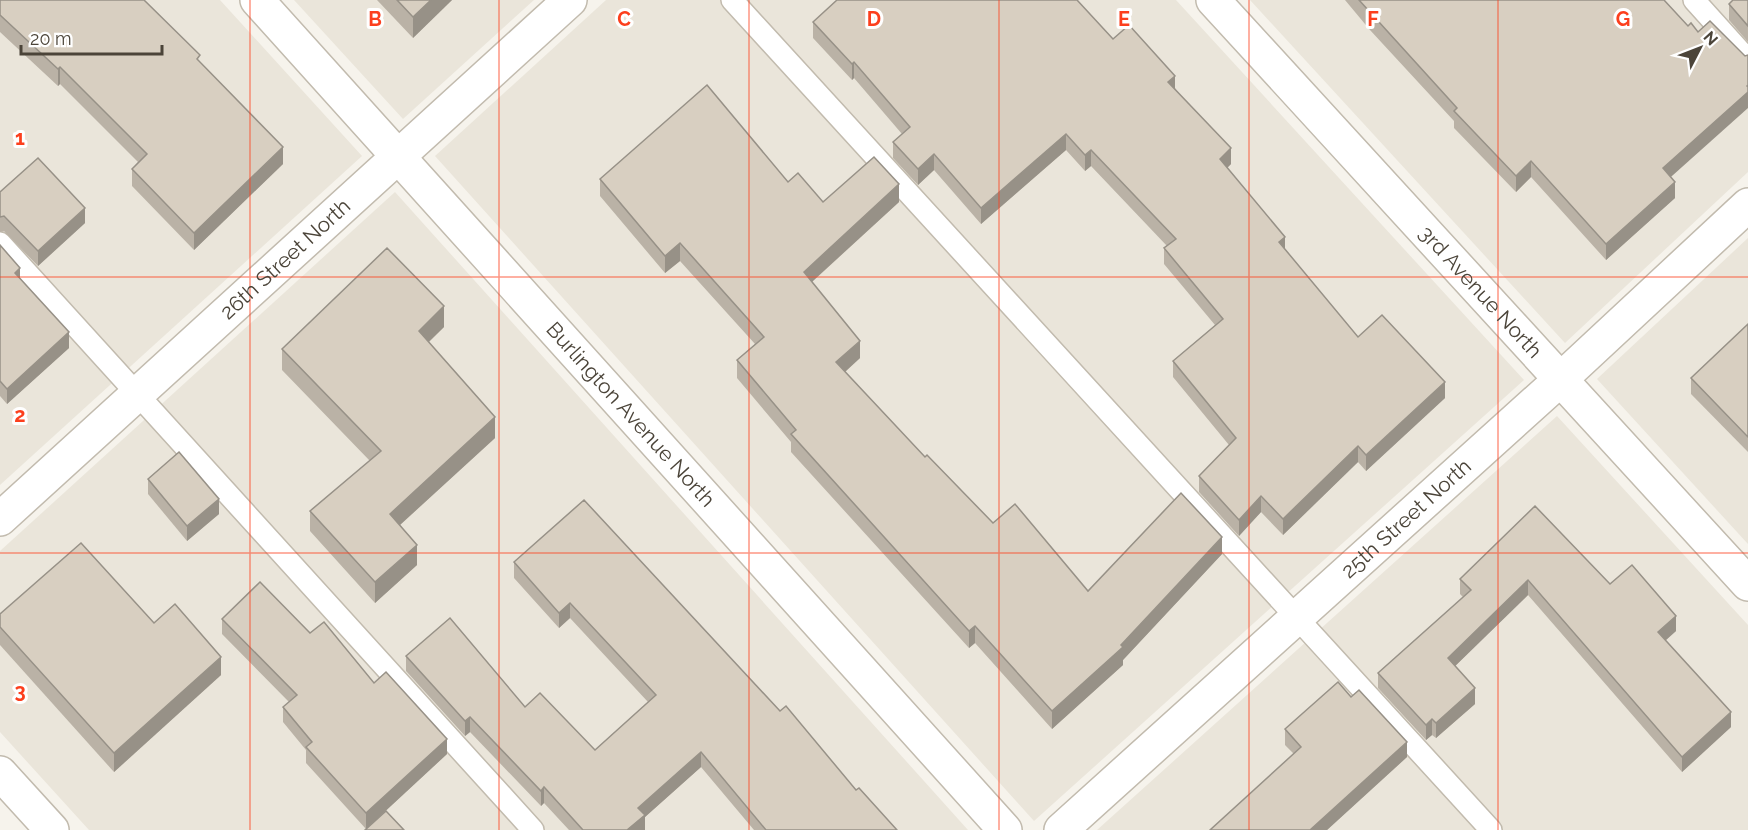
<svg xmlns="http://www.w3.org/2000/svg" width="1748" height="830" viewBox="0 0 1748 830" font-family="Raleway,sans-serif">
  <rect width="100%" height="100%" fill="#f6f3ec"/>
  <g fill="#eae5da">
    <polygon points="0,0 220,0 362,156 0,485"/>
    <polygon points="294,0 534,0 403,119"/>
    <polygon points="606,0 1176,0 1524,380 1034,821 435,156"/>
    <polygon points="1250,0 1748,0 1748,172 1565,343"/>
    <polygon points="395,192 968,830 89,830 0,732 0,551"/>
    <polygon points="1748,238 1748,544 1597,379"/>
    <polygon points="1557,416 1748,625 1748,830 1097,830"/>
  </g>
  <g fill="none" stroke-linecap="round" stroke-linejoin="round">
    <g stroke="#c2bbae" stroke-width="24">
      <g id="lane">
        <polyline points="732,0 1491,830"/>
        <polyline points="1694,0 1748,60"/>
        <polyline points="0,243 533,830"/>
      </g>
    </g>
    <g stroke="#c2bbae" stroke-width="36">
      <g id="street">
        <path id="s1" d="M 257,0 L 1005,830"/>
        <path id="s2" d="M 1213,0 L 1748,584"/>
        <path id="s3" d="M 0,519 L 570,0"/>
        <polyline points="0,773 52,830"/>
        <path id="s4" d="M 1061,830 L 1561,379 L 1748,205"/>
      </g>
    </g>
    <use href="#lane" stroke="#fff" stroke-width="21"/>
    <use href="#street" stroke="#fff" stroke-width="33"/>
  </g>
  <g fill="#bab2a6">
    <polygon points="0,0 200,63 283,164 194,250 132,186 132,169 138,162 60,84 58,86 0,32"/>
    <polygon points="377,0 452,0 413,38"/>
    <polygon points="1345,0 1664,0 1671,177 1675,198 1606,260 1531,177 1516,192 1454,128 1454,121 1370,30"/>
    <polygon points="1748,0 1748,42 1729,20 1729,4"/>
    <polygon points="813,22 1113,39 1175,88 1231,164 1227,168 1285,250 1358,337 1445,398 1366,471 1358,462 1283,535 1261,512 1239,536 1199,492 1199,476 1229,445 1173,377 1173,361 1215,325 1164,264 1164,248 1167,246 1091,166 1085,171 1066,150 981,224 934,170 918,185 893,158 893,142 902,134 854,78 852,80 813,38"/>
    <polygon points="600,179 788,182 823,202 899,202 812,282 860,358 845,372 925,457 993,523 1088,591 1222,554 1123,660 1123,665 1052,729 975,643 969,648 791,452 791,442 737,378 737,360 755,344 680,261 665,273 600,196"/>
    <polygon points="0,192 85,223 38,266 4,231 0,232"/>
    <polygon points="0,245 20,278 69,348 7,404 0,396"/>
    <polygon points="1748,324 1748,452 1691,394 1691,378"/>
    <polygon points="444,327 429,342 495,438 400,525 417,565 375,603 310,531 310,511 370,461 282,370 282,349"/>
    <polygon points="148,479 219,514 187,541 148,494"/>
    <polygon points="1535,506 1610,584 1676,631 1665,641 1731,727 1682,772 1528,595 1455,666 1475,704 1436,738 1432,735 1426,740 1378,688 1378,673 1463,597 1460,594 1460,579"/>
    <polygon points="514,562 780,711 856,790 897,830 754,830 701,767 645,817 645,830 569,830 544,803 541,806 470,732 465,736 406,671 406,656 525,707 595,750 648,702 570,618 559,628 514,578"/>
    <polygon points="0,614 154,623 221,675 114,772 0,645"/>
    <polygon points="222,619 310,633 374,683 447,754 366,829 306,763 306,750 283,722 283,707 289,702 222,634"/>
    <polygon points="1285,729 1407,757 1327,830 1210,830 1294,754 1285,745"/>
  </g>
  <g fill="#979187">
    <polygon points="431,0 452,0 413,38 413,17"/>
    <polygon points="854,62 854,78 852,80 852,64"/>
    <polygon points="60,67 60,84 58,86 58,69"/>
    <polygon points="1175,76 1175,92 1168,82"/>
    <polygon points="1748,85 1748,108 1663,184 1663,168"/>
    <polygon points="1066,134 1066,150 981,224 981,208"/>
    <polygon points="283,147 283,164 194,250 194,233"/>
    <polygon points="1231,148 1231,164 1220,175 1220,159"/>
    <polygon points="1091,150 1091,166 1085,171 1085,155"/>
    <polygon points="934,154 934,170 918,185 918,169"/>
    <polygon points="1531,161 1531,177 1516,192 1516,176"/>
    <polygon points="1675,182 1675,198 1606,260 1606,244"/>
    <polygon points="899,184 899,202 804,289 804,272"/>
    <polygon points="85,208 85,223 38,266 38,251"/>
    <polygon points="1285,237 1285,253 1279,242"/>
    <polygon points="680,243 680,261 665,273 665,256"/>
    <polygon points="20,268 20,284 15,273"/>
    <polygon points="444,306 444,327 419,351 419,331"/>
    <polygon points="69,332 69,348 7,404 7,389"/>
    <polygon points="860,341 860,358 836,380 836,362"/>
    <polygon points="1445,382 1445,398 1366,471 1366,455"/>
    <polygon points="495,417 495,438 390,534 390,514"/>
    <polygon points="1358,446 1358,462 1283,535 1283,519"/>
    <polygon points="1261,496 1261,512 1239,536 1239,520"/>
    <polygon points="219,499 219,514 187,541 187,526"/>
    <polygon points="1222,537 1222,554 1123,660 1123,665 1052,729 1052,711 1121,645"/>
    <polygon points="417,545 417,565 375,603 375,582"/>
    <polygon points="1528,580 1528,595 1448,673 1448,658"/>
    <polygon points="570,603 570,618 559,628 559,613"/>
    <polygon points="1676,616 1676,631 1658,647 1658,632"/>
    <polygon points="975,626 975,643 969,648 969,631"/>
    <polygon points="221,657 221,675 114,772 114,753"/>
    <polygon points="1475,688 1475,704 1436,738 1436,723"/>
    <polygon points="1731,712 1731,727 1682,772 1682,757"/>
    <polygon points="470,717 470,732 465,736 465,721"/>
    <polygon points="1432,719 1432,735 1426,740 1426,725"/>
    <polygon points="447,739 447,754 366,829 366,813"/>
    <polygon points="1407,742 1407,757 1327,830 1310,830"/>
    <polygon points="701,752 701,767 645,817 645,830 627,830 638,808"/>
    <polygon points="544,787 544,803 541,806 541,791"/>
  </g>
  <g fill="#d8cfc1" stroke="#979187" stroke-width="1.5">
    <polygon points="0,0 144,0 200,55 197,59 283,147 194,233 132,169 147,154 60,67 58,69 0,15"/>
    <polygon points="397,0 431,0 413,17"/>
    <polygon points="837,0 1077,0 1113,39 1129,25 1175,76 1168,82 1231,148 1220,159 1285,237 1279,242 1358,337 1382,315 1445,382 1366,455 1358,446 1283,519 1261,496 1239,520 1199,476 1236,438 1173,361 1223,319 1164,248 1176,239 1091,150 1085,155 1066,134 981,208 934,154 918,169 893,142 910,127 854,62 852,64 813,22"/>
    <polygon points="1359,0 1664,0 1688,26 1691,23 1698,32 1710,21 1745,56 1748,55 1748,85 1747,86 1748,87 1748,92 1663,168 1675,182 1606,244 1531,161 1516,176 1454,111 1457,108"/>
    <polygon points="1733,0 1748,0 1748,26 1729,4"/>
    <polygon points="707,85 788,182 798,173 823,202 874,157 899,184 804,272 860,341 836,362 925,457 927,455 993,523 1015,504 1088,591 1181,493 1222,537 1121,645 1123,647 1052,711 975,626 969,631 791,434 796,430 737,360 764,337 680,243 665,256 600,179"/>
    <polygon points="38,158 85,208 38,251 4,216 0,217 0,192"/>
    <polygon points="0,245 20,268 15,273 69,332 7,389 0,381"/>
    <polygon points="387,248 444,306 419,331 495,417 390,514 417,545 375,582 310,511 381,451 282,349"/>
    <polygon points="1748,324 1748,437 1691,378"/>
    <polygon points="179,452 219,499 187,526 148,479"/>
    <polygon points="584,500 780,711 786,706 856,790 859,788 897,830 766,830 701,752 638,808 645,815 627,830 583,830 544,787 541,791 470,717 465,721 406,656 450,618 525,707 540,693 595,750 656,695 570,603 559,613 514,562"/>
    <polygon points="1535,506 1610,584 1632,565 1676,616 1658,632 1731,712 1682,757 1528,580 1448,658 1475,688 1436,723 1432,719 1426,725 1378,673 1471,590 1460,579"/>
    <polygon points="81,543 154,623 175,604 221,657 114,753 0,627 0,614"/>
    <polygon points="260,582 310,633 324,622 374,683 386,672 447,739 366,813 306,747 312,742 283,707 297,695 222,619"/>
    <polygon points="1338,682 1351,697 1359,690 1407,742 1310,830 1210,830 1301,747 1285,729"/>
    <polygon points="386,811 404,830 365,830"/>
  </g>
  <path fill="none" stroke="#fc3f1d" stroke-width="1.5" stroke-opacity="0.55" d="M 250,0 L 250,830M 499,0 L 499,830M 749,0 L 749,830M 999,0 L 999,830M 1249,0 L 1249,830M 1498,0 L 1498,830M 0,277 L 1748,277M 0,553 L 1748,553"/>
  <g text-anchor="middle" stroke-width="6" stroke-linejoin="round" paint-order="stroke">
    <g font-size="21" fill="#4b4439" stroke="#fff">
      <text dy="7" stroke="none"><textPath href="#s3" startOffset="386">26th Street North</textPath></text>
      <text dy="7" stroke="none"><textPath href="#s2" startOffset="396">3rd Avenue North</textPath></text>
      <text dy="7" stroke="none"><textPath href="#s1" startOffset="558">Burlington Avenue North</textPath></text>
      <text dy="7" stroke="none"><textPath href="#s4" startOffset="465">25th Street North</textPath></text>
    </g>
  </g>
  <g font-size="20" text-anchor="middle" font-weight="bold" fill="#fc3f1d" stroke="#fff" stroke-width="6" stroke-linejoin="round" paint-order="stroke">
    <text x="375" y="26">B</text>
    <text x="624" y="26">C</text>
    <text x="874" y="26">D</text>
    <text x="1124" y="26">E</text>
    <text x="1373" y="26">F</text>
    <text x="1623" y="26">G</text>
    <text x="20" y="145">1</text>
    <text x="20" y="422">2</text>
    <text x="20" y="698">3</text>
  </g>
  <g transform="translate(1700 48) rotate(48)" stroke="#ffffff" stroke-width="4.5" paint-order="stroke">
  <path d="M0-4.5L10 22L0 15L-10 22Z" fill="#4b4439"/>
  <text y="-9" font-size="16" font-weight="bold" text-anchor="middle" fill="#4b4439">N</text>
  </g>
  <path d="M21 45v9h141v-9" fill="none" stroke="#4b4439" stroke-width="3"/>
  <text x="30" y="45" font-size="18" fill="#4b4439" stroke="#ffffff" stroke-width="4.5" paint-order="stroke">20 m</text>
</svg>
